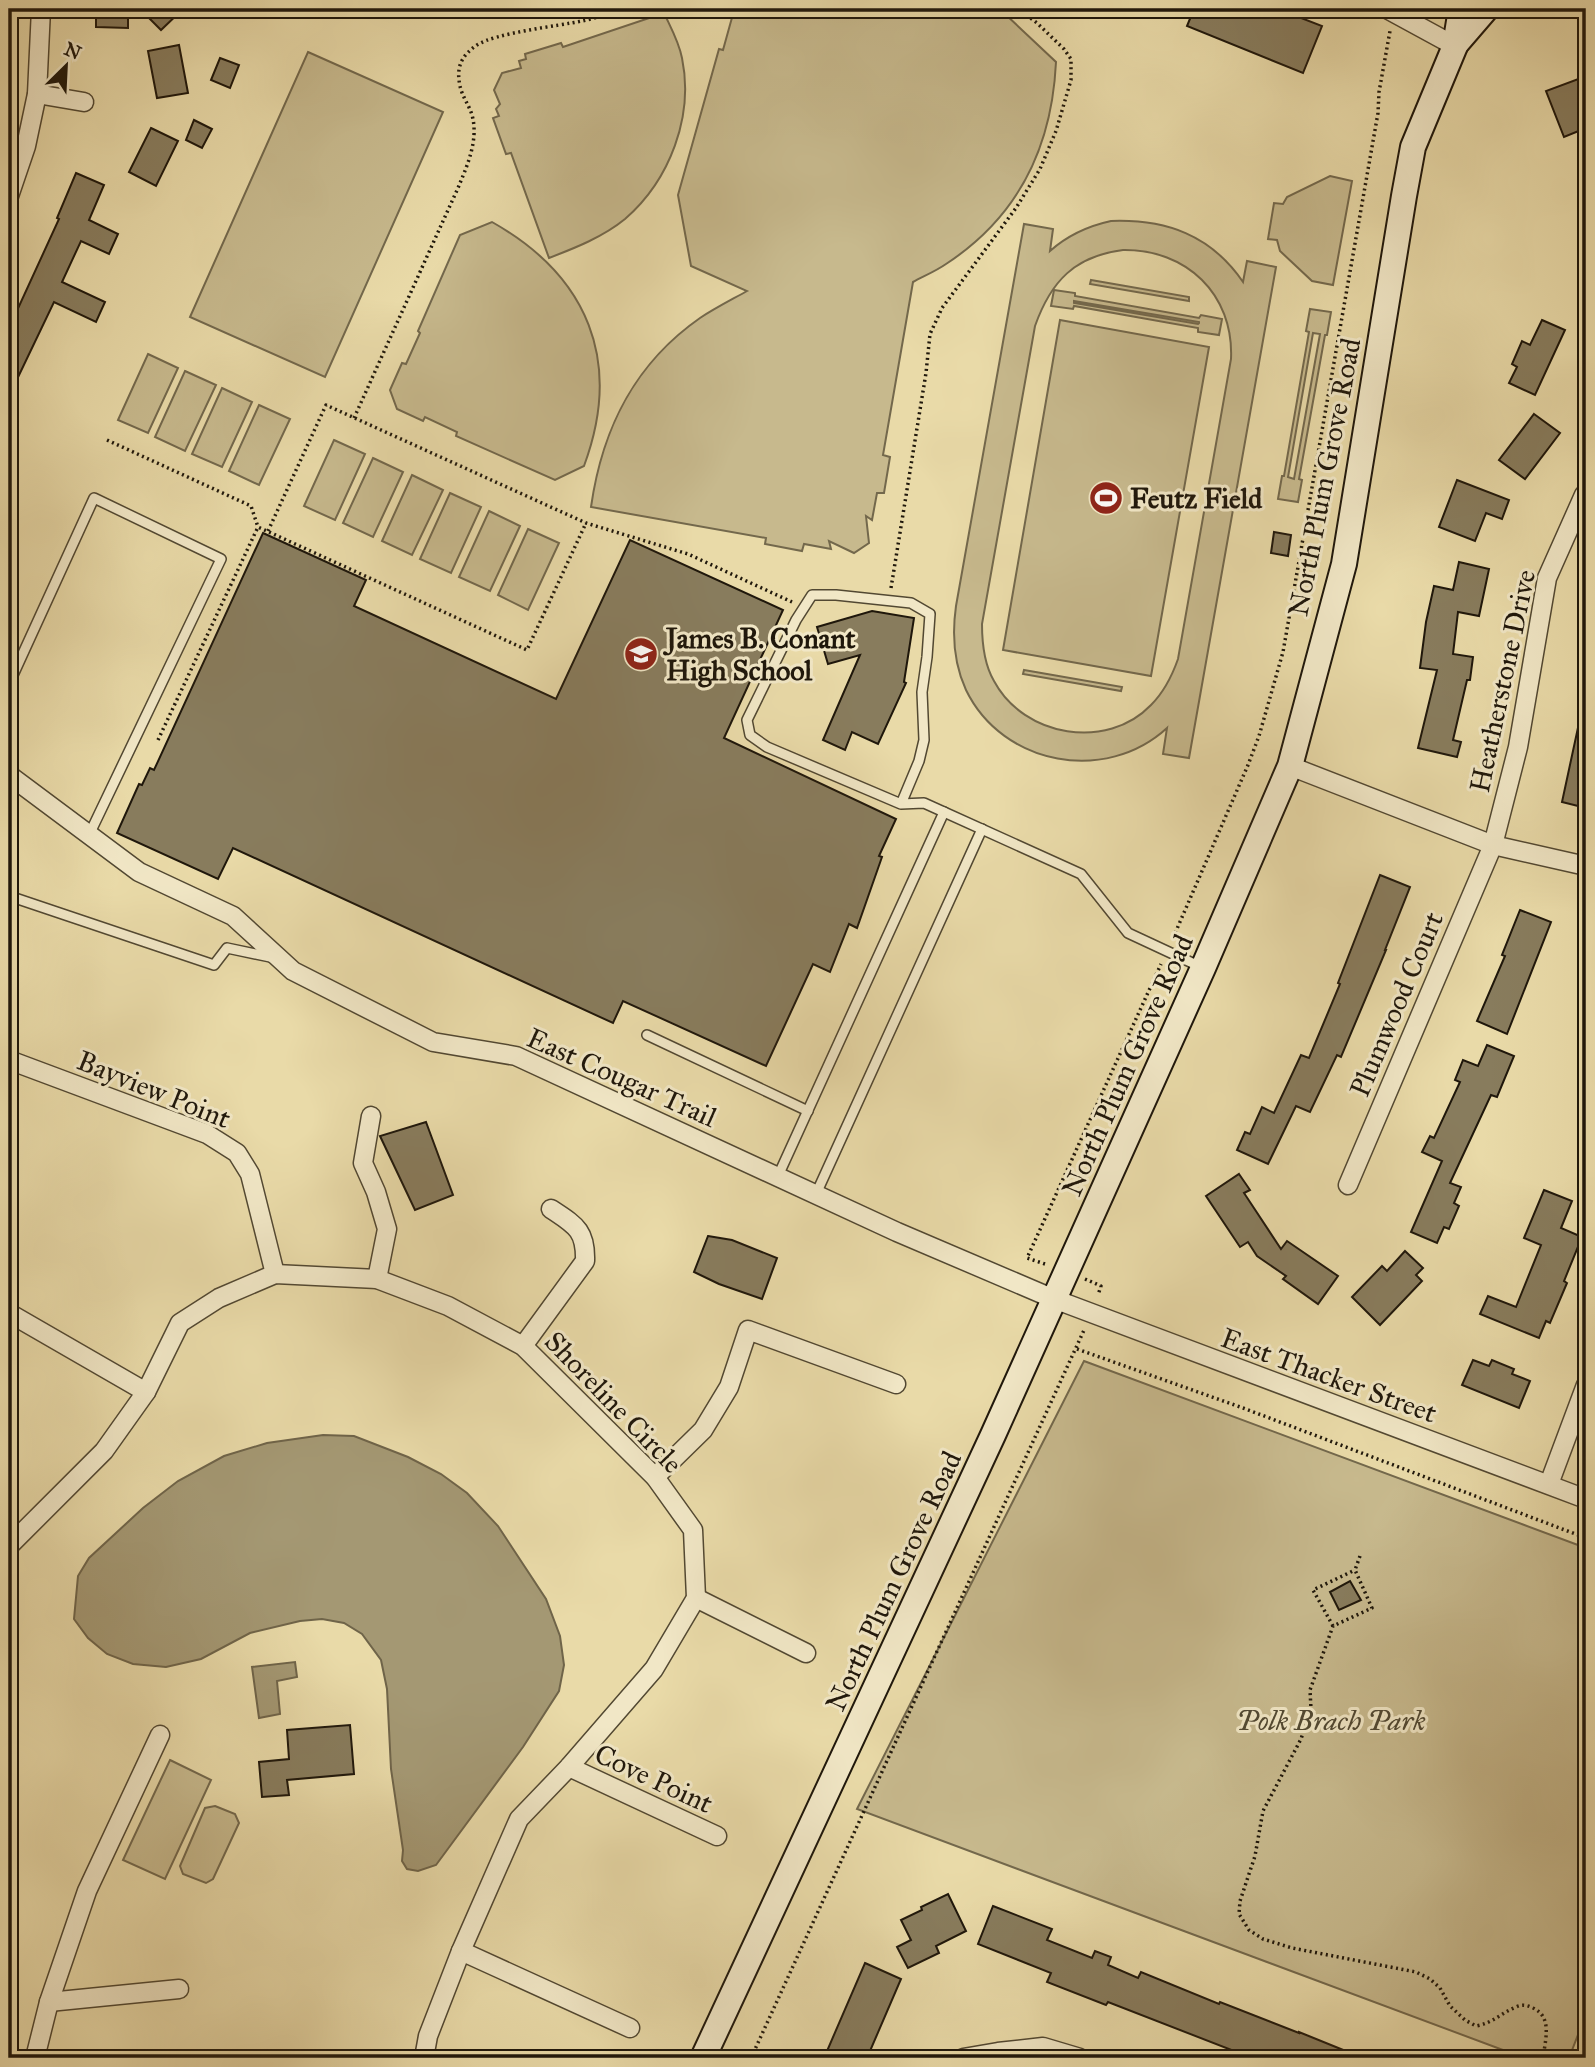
<svg xmlns="http://www.w3.org/2000/svg" width="1595" height="2067" viewBox="0 0 1595 2067" font-family="'IM FELL Great Primer',serif">
  <rect width="100%" height="100%" fill="#e9daa8"/>
  <filter id="stains"><feTurbulence type="fractalNoise" baseFrequency=".00286" numOctaves="4"/><feColorMatrix values="0 0 0 0 .2 0 0 0 0 .09 0 0 0 0 .02 0 0 0 .5 -.17"/></filter>
  <radialGradient id="worn" r=".72"><stop offset=".6" stop-color="#630" stop-opacity="0"/><stop offset="1" stop-color="#630" stop-opacity=".3"/></radialGradient>
  <g fill="#c7b98d" stroke="#73684c" stroke-width="2" fill-rule="evenodd">
    <path d="M 731,9 L 988,9 L 1005,14 L 1056,62 C 1052,147 1018,217 946,264 C 936,271 924,276 913,282 L 883,455 L 890,457 L 884,493 L 877,493 L 872,520 L 866,516 L 869,543 L 854,553 L 829,541 L 831,549 L 804,544 L 802,551 L 765,544 L 766,538 L 591,507 C 602,429 634,364 700,318 C 715,308 731,300 747,291 L 691,266 L 678,195 L 719,49 L 723,50 L 733,14 L 730,12 Z"/>
    <path d="M 664,13 C 671,28 679,42 682,58 C 694,116 670,180 625,219 C 603,237 575,248 549,258 L 511,153 L 506,154 L 493,118 L 499,116 L 496,109 L 500,104 L 494,90 L 502,73 L 521,68 L 519,61 L 526,59 L 525,54 L 561,43 L 563,47 Z"/>
    <polygon points="308,52 443,112 325,377 190,317"/>
    <polygon points="1330,176 1352,181 1333,285 1312,281 1280,251 1277,240 1268,239 1274,203 1283,204 1287,197"/>
    <path d="M 1111,221 C 1166,219 1211,235 1243,282 L 1247,261 L 1276,267 L 1189,758 L 1163,754 L 1167,728 C 1106,784 1003,766 966,690 C 954,664 952,634 956,606 L 1024,224 L 1053,229 L 1050,251 C 1068,235 1088,226 1111,221 ZM 1123,250 C 1186,249 1234,294 1231,359 L 1178,659 C 1172,676 1164,692 1151,705 C 1107,751 1024,737 994,681 C 984,664 982,643 982,624 L 1035,326 C 1051,281 1075,256 1123,250 Z"/>
    <path d="M 492,222 C 588,276 623,361 584,466 L 555,480 L 456,436 L 457,432 L 425,417 L 423,421 L 397,409 L 390,390 L 402,363 L 406,364 L 420,333 L 418,331 L 460,235 Z"/>
    <polygon points="1091,280 1189,297 1189,301 1090,284"/>
    <path d="M 1054,290 L 1075,293 L 1075,296 L 1199,318 L 1201,315 L 1222,319 L 1219,335 L 1198,332 L 1198,328 L 1074,306 L 1073,309 L 1051,306 ZM 1074,301 L 1199,322 L 1199,323 L 1198,324 L 1074,303 Z"/>
    <path d="M 1310,309 L 1331,312 L 1327,335 L 1325,335 L 1299,479 L 1302,480 L 1298,502 L 1278,499 L 1282,476 L 1284,476 L 1309,332 L 1306,331 ZM 1313,333 L 1320,334 L 1294,479 L 1288,477 Z"/>
    <polygon points="1060,320 1209,347 1151,676 1003,650"/>
    <polygon points="148,354 178,368 148,433 118,420"/>
    <polygon points="185,371 216,385 185,451 155,437"/>
    <polygon points="222,388 252,402 222,467 192,454"/>
    <polygon points="259,405 290,419 259,485 229,471"/>
    <polygon points="334,440 365,454 335,520 304,506"/>
    <polygon points="373,458 403,472 373,537 343,523"/>
    <polygon points="412,475 443,490 412,555 382,541"/>
    <polygon points="450,493 481,507 451,573 420,559"/>
    <polygon points="489,511 520,526 490,591 459,577"/>
    <polygon points="528,529 559,543 528,610 498,595"/>
    <polygon points="1024,670 1122,687 1121,691 1023,674"/>
    <polygon points="1084,1361 1586,1548 1586,2014 1569,2058 1511,2058 1511,2053 857,1809"/>
    <polygon points="170,1760 211,1780 165,1879 123,1860"/>
    <polygon points="215,1806 235,1814 239,1823 213,1879 206,1883 183,1874 180,1866 205,1808"/>
  </g>
  <g fill="#a49873" stroke="#6f6449" stroke-width="2">
    <polygon points="323,1435 354,1436 408,1457 441,1474 467,1493 498,1526 546,1599 560,1636 564,1665 559,1691 523,1747 436,1865 418,1871 407,1869 402,1861 403,1850 391,1769 387,1689 381,1660 362,1634 344,1623 322,1619 300,1621 250,1633 201,1659 166,1667 133,1664 107,1654 88,1638 74,1619 78,1576 89,1558 143,1508 178,1481 224,1456 267,1443"/>
    <polygon points="295,1662 297,1677 277,1681 280,1714 259,1718 252,1667"/>
  </g>
  <g fill="#887c5d" stroke="#1f170b" stroke-width="2">
    <polygon points="96,9 128,9 128,28 96,27"/>
    <polygon points="140,9 183,9 161,30"/>
    <polygon points="1194,9 1278,9 1322,26 1303,73 1187,26"/>
    <polygon points="179,45 188,93 157,98 148,51"/>
    <polygon points="220,58 239,65 230,88 211,80"/>
    <polygon points="1581,78 1586,90 1586,128 1564,137 1546,91"/>
    <polygon points="194,120 212,129 202,148 186,140"/>
    <polygon points="151,128 178,141 156,186 129,172"/>
    <polygon points="76,173 104,185 89,220 118,234 109,254 81,241 62,282 105,302 96,322 54,302 9,396 9,328 59,219 57,218"/>
    <polygon points="1542,320 1565,330 1535,395 1509,383 1517,367 1512,364 1522,341 1530,345"/>
    <polygon points="1534,414 1560,433 1525,479 1499,460"/>
    <polygon points="1457,480 1509,500 1502,519 1486,513 1475,541 1439,527"/>
    <polygon points="1274,532 1291,535 1288,556 1271,553"/>
    <polygon points="263,533 366,580 354,606 556,699 630,540 783,610 724,738 896,819 879,856 882,857 857,928 849,924 830,972 813,964 766,1066 623,1001 613,1023 233,848 218,879 117,833 139,784 142,785 150,768 154,770"/>
    <polygon points="1459,562 1489,569 1479,616 1458,612 1453,654 1473,657 1470,680 1467,680 1453,740 1461,742 1457,757 1418,748 1437,670 1420,668 1426,622 1434,586 1453,590"/>
    <polygon points="872,611 914,618 904,682 906,683 878,744 852,732 845,750 823,740 860,655 828,664 817,627"/>
    <polygon points="1579,723 1586,723 1586,808 1562,802"/>
    <polygon points="1380,875 1410,887 1385,950 1386,950 1341,1057 1337,1055 1310,1112 1296,1106 1268,1164 1237,1150 1245,1132 1250,1134 1262,1107 1274,1113 1301,1055 1309,1058 1340,984 1338,983"/>
    <polygon points="1520,910 1551,922 1507,1034 1477,1021 1505,956 1502,955"/>
    <polygon points="1487,1045 1514,1056 1497,1097 1491,1095 1450,1183 1461,1187 1454,1203 1459,1206 1449,1229 1444,1227 1437,1243 1411,1232 1442,1161 1422,1152 1430,1136 1434,1138 1460,1082 1455,1080 1463,1060 1478,1066"/>
    <polygon points="426,1122 453,1195 415,1210 380,1136"/>
    <polygon points="1239,1174 1250,1190 1244,1193 1281,1249 1287,1241 1338,1276 1318,1304 1283,1279 1286,1276 1257,1256 1248,1242 1240,1247 1206,1196"/>
    <polygon points="1544,1190 1572,1201 1561,1228 1582,1237 1564,1281 1567,1283 1550,1323 1546,1321 1539,1338 1480,1314 1488,1296 1516,1307 1541,1245 1524,1238"/>
    <polygon points="708,1236 732,1240 777,1258 762,1299 719,1284 694,1272"/>
    <polygon points="1405,1251 1423,1268 1416,1275 1422,1281 1380,1325 1352,1297 1382,1266 1387,1271"/>
    <polygon points="1473,1360 1489,1366 1492,1360 1514,1369 1512,1374 1530,1381 1519,1408 1462,1385"/>
    <polygon points="1350,1581 1361,1600 1339,1610 1330,1592"/>
    <polygon points="350,1725 354,1774 287,1780 289,1795 262,1797 259,1762 289,1759 287,1730"/>
    <polygon points="948,1894 966,1931 936,1946 939,1953 908,1968 897,1947 911,1940 901,1920 922,1910 921,1907"/>
    <polygon points="993,1906 1052,1929 1047,1940 1092,1958 1095,1951 1111,1957 1108,1965 1138,1978 1141,1972 1219,2004 1220,2002 1299,2033 1299,2032 1363,2058 1252,2058 1108,2002 1106,2005 1047,1982 1051,1973 978,1944"/>
    <polygon points="865,1963 901,1979 867,2058 824,2058"/>
  </g>
  <g fill="none" stroke-linecap="round" stroke-linejoin="round">
    <g stroke="#524832" stroke-width="12">
      <g id="lane">
        <polyline points="9,684 94,498 221,559 89,835"/>
        <polyline points="901,804 919,761 924,740 922,692 927,657 930,614 911,603 836,595 812,595 796,620 747,720 750,735 767,747 901,804 924,803 1081,874 1128,933 1201,967"/>
        <polyline points="9,896 214,965 227,948 275,958"/>
        <polyline points="647,1035 808,1111"/>
        <polyline points="778,1176 944,812"/>
        <polyline points="816,1194 982,829"/>
      </g>
    </g>
    <g stroke="#524832" stroke-width="21">
      <g id="street">
        <polyline points="1387,9 1455,46"/>
        <polyline points="37,94 84,102"/>
        <polyline points="9,196 26,146 37,94 41,9"/>
        <polyline points="1290,766 1493,845 1586,866"/>
        <polyline points="9,775 139,872 233,916 293,971 433,1042 516,1056 897,1232 1054,1299 1586,1499"/>
        <polyline points="9,1060 207,1134 237,1153 250,1174 275,1274"/>
        <polyline points="371,1116 363,1163 376,1192 387,1229 377,1279"/>
        <polyline points="1348,1185 1493,845 1518,747 1547,578 1584,495 1586,493"/>
        <polyline points="9,1313 146,1392"/>
        <path d="M 523,1346 L 585,1261 C 586,1230 575,1225 551,1209"/>
        <polyline points="655,1477 703,1430 729,1387 748,1330 896,1384"/>
        <polyline points="1549,1484 1586,1385"/>
        <polyline points="9,1546 104,1451 146,1392 180,1323 219,1298 275,1274 377,1279 448,1306 523,1346 655,1477 693,1530 696,1598 654,1669 569,1767 519,1819 461,1951 428,2036 424,2058"/>
        <polyline points="696,1598 806,1653"/>
        <polyline points="569,1767 717,1836"/>
        <polyline points="461,1951 630,2028"/>
        <polyline points="49,2002 179,1989"/>
        <polyline points="35,2058 49,2002 87,1891 160,1735"/>
        <polyline points="963,2058 998,2052 1043,2047 1080,2058"/>
      </g>
    </g>
    <g stroke="#1f170b" stroke-width="28">
      <g id="secondary">
        <polyline points="1455,45 1486,9"/>
        <polyline points="703,2058 993,1435 1203,968 1290,766 1344,564 1404,196 1413,147 1455,46 1461,9"/>
      </g>
    </g>
    <g stroke="#1f170b" stroke-width="3.5" stroke-dasharray="2 3.5" stroke-linecap="butt">
      <path d="M 354,418 L 458,188 C 467,166 479,140 472,115 C 469,105 462,96 460,86 C 456,67 461,56 477,45 C 495,33 558,26 582,21 C 596,18 610,13 623,9"/>
      <polyline points="107,440 251,506 258,527"/>
      <polyline points="268,531 326,405 586,523 688,554 792,602"/>
      <polyline points="891,588 926,373 930,334 942,308 1016,208 1040,169 1056,131 1071,80 1071,59 1064,49 1037,23 1025,14 1010,9"/>
      <polyline points="158,740 258,527 527,650 586,523"/>
      <polyline points="1173,938 1248,765 1259,736 1283,652 1378,113 1379,92 1390,31"/>
      <polyline points="1045,1264 1027,1258 1161,964"/>
      <polyline points="1085,1279 1101,1286 1098,1295"/>
      <polyline points="1077,1349 1243,1408 1586,1538"/>
      <path d="M 1360,1556 L 1355,1570 L 1372,1608 L 1333,1626 L 1310,1690 L 1311,1709 L 1301,1739 L 1263,1811 L 1255,1856 L 1240,1901 L 1239,1914 L 1249,1930 L 1263,1939 L 1292,1948 L 1416,1972 L 1430,1979 L 1440,1988 L 1450,2006 L 1465,2020 L 1476,2026 C 1493,2023 1501,2013 1516,2007 C 1522,2004 1527,2005 1533,2008 C 1553,2017 1545,2041 1543,2058"/>
      <polyline points="1333,1626 1313,1590 1355,1570"/>
      <polyline points="751,2058 1085,1328"/>
    </g>
    <use href="#lane" stroke="#f1e7c6" stroke-width="9"/>
    <use href="#street" stroke="#f1e7c6" stroke-width="18"/>
    <use href="#secondary" stroke="#f1e7c6" stroke-width="24"/>
  </g>
  <defs>
    <g id="stadium-disc" transform="scale(1.75)"><circle r="9.5" fill="#8f2418" stroke="#f1e7c6"/><path d="M0-5a6.5 5 0 1 0 0 10a6.5 5 0 1 0 0-10ZM-3.5-1.8h7v3.6h-7Z" fill="#fff"/></g>
    <g id="school-disc" transform="scale(1.75)"><circle r="9.5" fill="#8f2418" stroke="#f1e7c6"/><path d="M0-5L7-2L0 1L-7-2ZM-4 1L0 2.5L4 1V4Q0 6-4 4Z" fill="#fff"/></g>
  </defs>
  <g fill-rule="evenodd">
    <use href="#stadium-disc" x="1106" y="498"/>
    <use href="#school-disc" x="641" y="654"/>
  </g>
  <g text-anchor="middle" stroke-width="6" stroke-linejoin="round" paint-order="stroke">
    <g font-size="28" fill="#1f170b" stroke="#f1e7c6">
      <text transform="translate(1324 477) rotate(-79)" y="10">North Plum Grove Road</text>
      <text transform="translate(1502 681) rotate(-78)" y="10">Heatherstone Drive</text>
      <text transform="translate(1396 1004) rotate(-67)" y="10">Plumwood Court</text>
      <text transform="translate(1127 1065) rotate(-66)" y="10">North Plum Grove Road</text>
      <text transform="translate(622 1077) rotate(24)" y="10">East Cougar Trail</text>
      <text transform="translate(154 1089) rotate(22)" y="10">Bayview Point</text>
      <text transform="translate(1329 1375) rotate(20)" y="10">East Thacker Street</text>
      <text transform="translate(614 1402) rotate(46)" y="10">Shoreline Circle</text>
      <text transform="translate(893 1581) rotate(-65)" y="10">North Plum Grove Road</text>
      <text transform="translate(654 1778) rotate(25)" y="10">Cove Point</text>
    </g>
    <g font-size="28" font-weight="bold" fill="#1f170b" stroke="#f1e7c6" text-anchor="start">
      <text x="1130" y="508">Feutz Field</text>
      <text x="666" y="648">James B. Conant<tspan x="666" dy="32">High School</tspan></text>
    </g>
    <g font-size="28" font-style="italic" fill="#514832" stroke="#f1e7c6">
      <text x="1331" y="1730">Polk Brach Park</text>
    </g>
  </g>
  <rect width="1595" height="2067" fill="none" stroke="#e9daa8" stroke-width="35"/>
  <rect x="10" y="10" width="1574" height="2046" fill="none" stroke="#1f170b" stroke-width="3.5"/>
  <rect x="18" y="18" width="1560" height="2032" fill="none" stroke="#1f170b" stroke-width="2"/>
  <g transform="translate(66 66) rotate(24)" stroke="#f1e7c6" stroke-width="5" paint-order="stroke">
  <path d="M0-5L12 26L0 18L-12 26Z" fill="#1f170b"/>
  <text y="-10" font-size="19" font-weight="bold" text-anchor="middle" fill="#1f170b">N</text>
  </g>
  <rect width="100%" height="100%" filter="url(#stains)"/>
  <rect width="100%" height="100%" fill="url(#worn)"/>
</svg>
